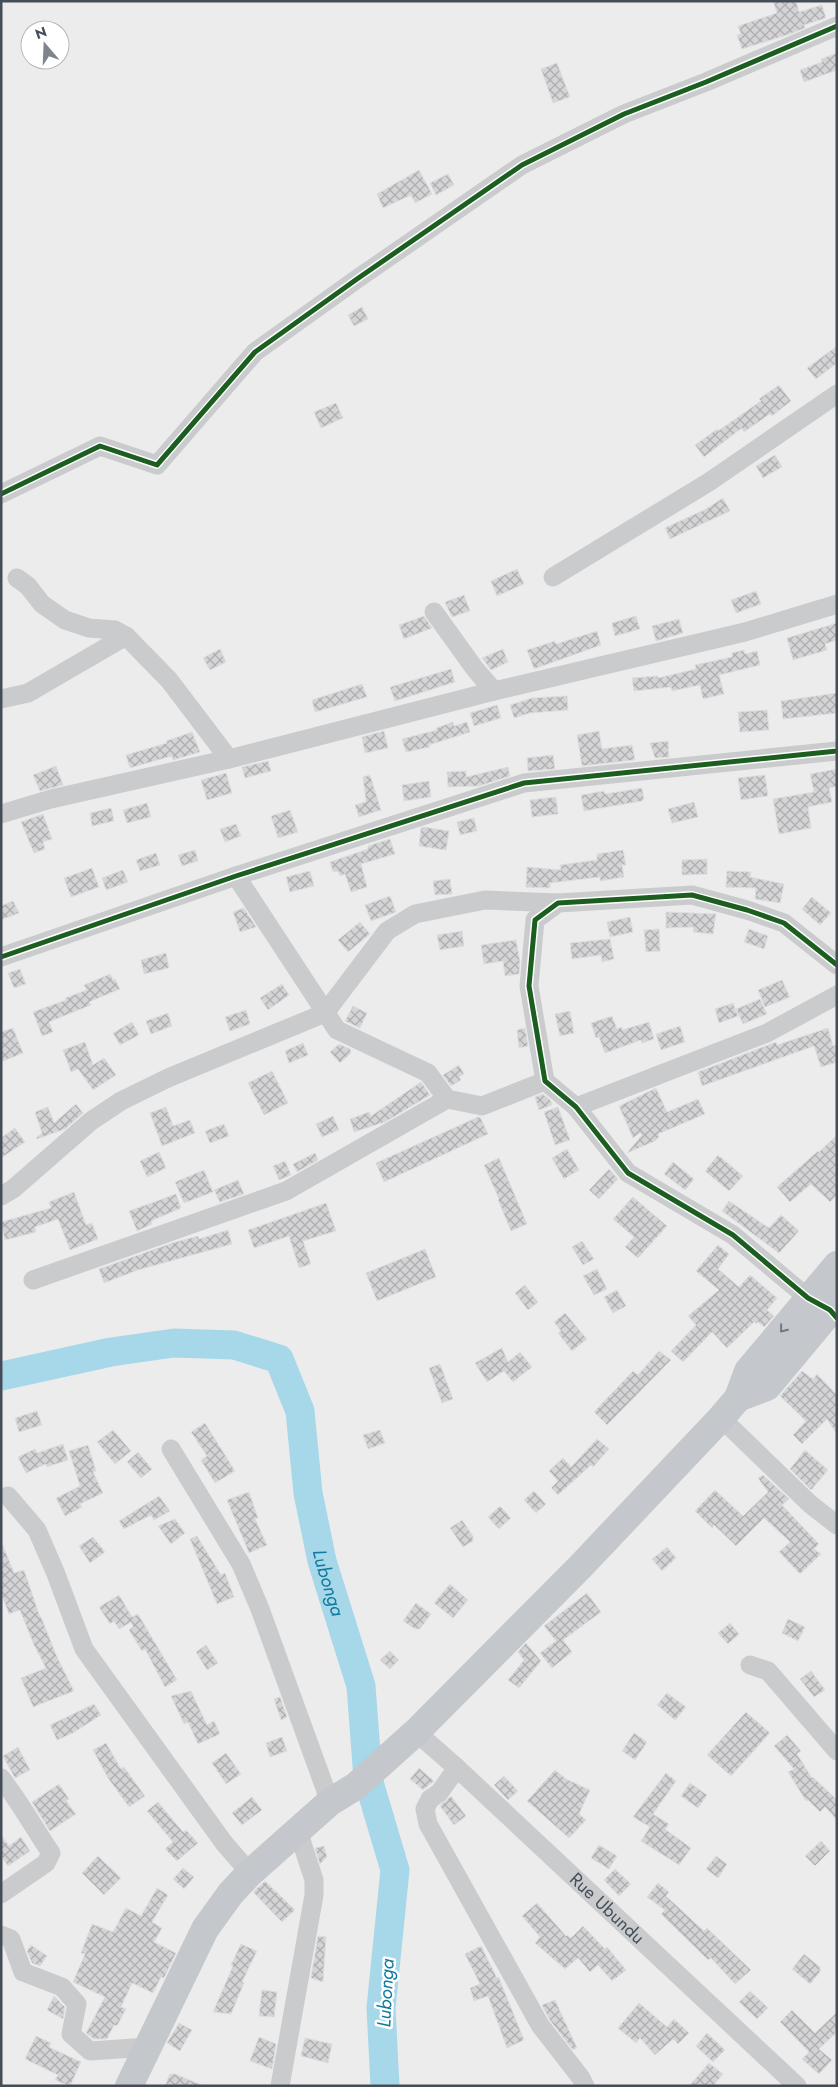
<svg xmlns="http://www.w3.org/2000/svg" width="838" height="2087" viewBox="0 0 838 2087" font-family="Jost,sans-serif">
  <defs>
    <pattern id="building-cross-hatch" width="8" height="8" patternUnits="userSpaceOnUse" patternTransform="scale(1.25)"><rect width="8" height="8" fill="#d4d4d6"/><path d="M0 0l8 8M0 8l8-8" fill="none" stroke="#aeaeb0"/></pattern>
  </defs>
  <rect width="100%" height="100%" fill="#edecec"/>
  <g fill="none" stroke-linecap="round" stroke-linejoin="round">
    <path stroke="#a6d8e9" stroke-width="29" id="s1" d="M 1,1376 L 111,1352 L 174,1343 L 234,1345 L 279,1359 L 300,1411 L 308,1493 L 322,1561 L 361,1686 L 368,1779 L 395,1870 L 381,2008 L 385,2086"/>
  </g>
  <g fill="url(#building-cross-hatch)" stroke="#dededf">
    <polygon points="773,1 796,1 799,12 822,5 826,18 804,25 805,28 790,34 742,49 737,35 741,34 738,26 777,13"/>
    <polygon points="837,53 837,70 804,82 800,70 822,62 821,59"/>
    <polygon points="557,63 570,97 553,103 541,69"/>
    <polygon points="419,170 432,194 415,203 411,195 383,208 377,194"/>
    <polygon points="448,174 454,185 436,195 430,183"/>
    <polygon points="362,307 368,319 354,326 348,315"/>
    <polygon points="837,346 837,363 816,379 807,368"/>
    <polygon points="779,385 791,401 772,416 770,414 744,432 742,428 704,457 695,445 717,429 718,431 761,401 759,399"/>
    <polygon points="336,403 343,418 321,428 314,412"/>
    <polygon points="775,455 782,467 763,478 756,466"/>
    <polygon points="723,498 730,511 670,539 665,528 706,509"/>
    <polygon points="517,569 524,584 497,596 491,581"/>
    <polygon points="756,591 761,604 736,613 731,600"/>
    <polygon points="464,595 470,611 452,617 445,602"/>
    <polygon points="424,616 432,628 404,639 399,625"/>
    <polygon points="636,616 640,629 615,636 612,623"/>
    <polygon points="679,619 683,633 656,641 652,626"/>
    <polygon points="837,623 837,640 825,644 827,650 793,660 787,638"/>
    <polygon points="597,631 601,645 534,669 527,650 555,641 556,644"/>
    <polygon points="220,649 226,662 210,670 203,658"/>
    <polygon points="503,649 508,662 491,670 482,658"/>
    <polygon points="744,650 745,654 757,651 760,665 719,675 724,694 703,699 700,685 672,691 671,687 634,691 632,678 658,676 658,678 696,669 695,665 732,657 732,653"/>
    <polygon points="451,669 455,682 395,701 390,687"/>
    <polygon points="362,684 367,697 315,712 312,700"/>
    <polygon points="837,693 837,713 783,719 781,701"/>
    <polygon points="567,696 568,710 530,713 514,718 510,705 532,698"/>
    <polygon points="497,705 501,718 474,726 470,713"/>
    <polygon points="767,710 769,730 740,732 738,712"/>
    <polygon points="453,722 454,726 467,722 470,732 429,745 430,747 406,752 402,739 437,730 436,728"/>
    <polygon points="384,731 388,748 365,753 362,737"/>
    <polygon points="599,731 602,749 632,745 635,760 582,766 577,735"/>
    <polygon points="192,732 200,752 173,760 172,756 130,768 126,755 167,743 166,741"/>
    <polygon points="668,741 669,757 655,758 650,743"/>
    <polygon points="553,755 555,769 528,771 527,758"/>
    <polygon points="268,761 271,771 245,778 242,767"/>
    <polygon points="56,766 63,785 40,791 33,775"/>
    <polygon points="508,767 510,776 479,786 448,787 447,772 466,771 466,777"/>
    <polygon points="837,769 837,786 829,788 832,802 808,807 811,828 779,834 773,799 814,792 810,774"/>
    <polygon points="226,773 232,793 207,800 201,780"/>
    <polygon points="370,775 381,810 359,817 355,805 366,802 363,777"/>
    <polygon points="765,775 768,796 741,800 738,778"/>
    <polygon points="429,781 431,797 404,801 402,785"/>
    <polygon points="642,788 644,799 642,801 584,811 581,795 604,791 605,794"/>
    <polygon points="556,797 558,814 532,817 530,800"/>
    <polygon points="694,802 698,817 672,823 668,809"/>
    <polygon points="147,803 151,817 127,823 123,810"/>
    <polygon points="111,808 114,821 92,826 90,813"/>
    <polygon points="290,810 298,832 278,838 271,816"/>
    <polygon points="43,814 52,839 43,842 45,849 34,853 21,822"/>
    <polygon points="474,818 477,831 460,835 457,822"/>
    <polygon points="236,824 241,836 225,842 220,829"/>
    <polygon points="424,827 449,831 446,850 419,846 421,828"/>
    <polygon points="390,839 395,854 361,864 367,887 351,892 345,874 340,876 338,871 333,872 330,862 368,849 368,846"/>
    <polygon points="195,850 198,861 182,866 178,855"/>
    <polygon points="623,850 626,865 622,865 624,877 600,881 600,877 550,883 550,888 526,887 527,867 561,870 560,865 597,860 597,854"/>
    <polygon points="156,853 160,865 140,871 136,860"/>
    <polygon points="707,859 707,874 682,875 682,860"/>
    <polygon points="92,868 99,887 71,897 64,878"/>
    <polygon points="123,870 128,882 106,890 102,878"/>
    <polygon points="310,871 314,886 290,892 286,877"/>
    <polygon points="727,871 751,872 750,877 784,884 780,903 755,899 756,888 726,887"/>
    <polygon points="450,879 452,894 435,895 433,881"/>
    <polygon points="390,896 396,912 371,921 365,905"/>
    <polygon points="812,897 831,913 820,925 802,909"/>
    <polygon points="13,901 19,913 1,920 1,906"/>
    <polygon points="244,908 256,927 240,932 233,912"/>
    <polygon points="666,912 716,914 713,934 693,932 694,927 666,928"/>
    <polygon points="630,917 633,932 610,937 607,922"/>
    <polygon points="360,922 370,934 348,952 338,940"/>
    <polygon points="659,929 660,951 646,952 644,930"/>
    <polygon points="749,929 768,936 764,949 744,942"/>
    <polygon points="462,931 464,946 440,950 437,935"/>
    <polygon points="610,939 614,959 602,962 601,955 572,959 570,943"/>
    <polygon points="516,940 520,962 519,974 505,976 503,961 484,964 481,945"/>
    <polygon points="166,953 169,968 144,974 141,960"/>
    <polygon points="20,969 26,984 14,988 8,973"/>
    <polygon points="110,974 113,980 115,979 120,989 89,1002 91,1005 49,1022 53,1032 42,1036 33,1012 66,1000 65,998 87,990 84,985"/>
    <polygon points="782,980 790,997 765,1007 758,990"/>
    <polygon points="282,984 289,995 268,1010 260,998"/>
    <polygon points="760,999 767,1014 743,1024 736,1009"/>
    <polygon points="733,1003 738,1016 719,1023 715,1009"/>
    <polygon points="353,1006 367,1013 360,1028 345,1021"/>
    <polygon points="246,1010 250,1024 230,1031 225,1017"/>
    <polygon points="570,1011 574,1033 560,1036 555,1014"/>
    <polygon points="168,1013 172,1026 151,1034 146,1021"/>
    <polygon points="612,1016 617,1029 622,1027 622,1030 649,1022 654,1039 642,1043 641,1040 605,1053 599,1037 596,1038 591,1023"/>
    <polygon points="132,1022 139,1035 120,1045 113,1033"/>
    <polygon points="680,1026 685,1042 661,1050 656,1034"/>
    <polygon points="13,1028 23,1053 1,1062 1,1032"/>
    <polygon points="525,1028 528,1046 519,1048 517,1030"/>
    <polygon points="828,1028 833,1046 837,1045 837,1062 821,1067 814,1046 702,1086 698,1072 776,1042 777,1045"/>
    <polygon points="85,1042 93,1065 104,1058 116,1075 93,1090 78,1069 71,1072 63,1050"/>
    <polygon points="303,1043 308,1055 289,1063 285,1051"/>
    <polygon points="339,1044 350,1049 351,1053 340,1063 330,1052"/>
    <polygon points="459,1065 464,1074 459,1077 461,1080 451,1086 443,1075"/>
    <polygon points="272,1071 288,1103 264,1115 248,1083"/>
    <polygon points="421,1082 430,1095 385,1122 354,1132 350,1119 369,1112 371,1116"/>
    <polygon points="656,1088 667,1112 698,1099 705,1114 658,1134 659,1137 655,1141 627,1153 642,1135 640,1133 633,1138 619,1106"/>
    <polygon points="543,1094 551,1101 552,1105 539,1110 535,1097"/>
    <polygon points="76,1104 83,1113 65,1129 37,1139 36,1138 42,1133 35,1112 48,1107 54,1123"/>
    <polygon points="166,1107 173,1126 190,1120 195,1133 162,1146 150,1113"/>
    <polygon points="558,1107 570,1140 555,1145 544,1112"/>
    <polygon points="333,1116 339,1130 322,1137 316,1124"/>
    <polygon points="478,1117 480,1117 488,1134 384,1182 376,1163"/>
    <polygon points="224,1124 229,1136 210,1143 205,1131"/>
    <polygon points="15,1128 25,1142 1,1158 1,1138"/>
    <polygon points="837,1135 837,1195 830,1202 811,1184 790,1202 777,1187 818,1151 819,1152"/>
    <polygon points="567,1149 579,1170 564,1179 552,1158"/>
    <polygon points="159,1152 166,1168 147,1177 140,1161"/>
    <polygon points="315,1153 318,1160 297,1172 293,1164"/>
    <polygon points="718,1155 743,1176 729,1191 705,1171"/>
    <polygon points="499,1158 527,1224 511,1231 498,1200 499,1199 484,1165"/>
    <polygon points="285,1161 291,1175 279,1180 273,1166"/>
    <polygon points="673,1162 694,1179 685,1190 664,1174"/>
    <polygon points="609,1169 618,1179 599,1199 589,1190"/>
    <polygon points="204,1170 213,1192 184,1203 175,1182"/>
    <polygon points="238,1180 244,1194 220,1202 214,1190"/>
    <polygon points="74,1192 86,1225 92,1223 98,1239 70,1250 58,1219 35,1227 36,1232 5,1240 1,1222 51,1208 49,1202"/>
    <polygon points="176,1194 181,1208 151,1221 152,1224 137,1231 129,1211"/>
    <polygon points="633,1197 667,1226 638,1258 625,1247 634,1237 613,1219"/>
    <polygon points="729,1201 769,1228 781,1215 799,1231 779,1253 722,1211"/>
    <polygon points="326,1203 336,1231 303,1241 311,1264 299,1268 289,1236 254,1248 248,1230"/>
    <polygon points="228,1230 232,1244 138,1270 104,1283 99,1269 172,1243 198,1236 199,1239"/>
    <polygon points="582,1241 594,1259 583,1265 572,1247"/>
    <polygon points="718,1245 729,1254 718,1269 739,1287 750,1275 777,1298 767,1310 774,1316 764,1327 758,1322 756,1324 754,1322 727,1348 712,1332 683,1362 671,1351 696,1325 688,1316 719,1290 696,1271"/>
    <polygon points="425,1249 436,1277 377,1301 366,1273"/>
    <polygon points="597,1269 607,1289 594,1295 583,1276"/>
    <polygon points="525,1285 538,1302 528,1310 515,1293"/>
    <polygon points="617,1290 626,1306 613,1313 604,1297"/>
    <polygon points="565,1313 587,1339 572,1351 558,1333 561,1331 554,1322"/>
    <polygon points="502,1348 508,1362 520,1352 532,1367 513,1382 504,1371 487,1382 475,1363"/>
    <polygon points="659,1351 671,1360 607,1425 594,1412 633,1371 638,1375"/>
    <polygon points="440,1364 453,1399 442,1403 429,1368"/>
    <polygon points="802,1371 813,1379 817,1374 837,1395 837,1434 827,1419 802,1444 793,1435 806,1421 780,1396"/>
    <polygon points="37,1411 42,1425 19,1432 15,1418"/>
    <polygon points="205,1423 235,1471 215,1483 201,1460 207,1456 191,1432"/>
    <polygon points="113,1430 131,1451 115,1464 97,1442"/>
    <polygon points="380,1430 385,1443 368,1449 363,1435"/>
    <polygon points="597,1439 609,1449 593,1467 591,1465 558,1495 551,1488 558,1481 549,1471 563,1458 571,1467"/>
    <polygon points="63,1444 68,1460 47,1467 46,1464 26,1473 18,1457 35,1449 37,1453"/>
    <polygon points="88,1445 96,1471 93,1472 103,1493 80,1504 82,1507 65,1516 56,1498 80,1486 69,1451"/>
    <polygon points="805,1450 828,1470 811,1490 790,1469"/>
    <polygon points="138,1452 152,1469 141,1478 127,1462"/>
    <polygon points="763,1475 789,1499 782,1505 819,1544 814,1549 821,1554 800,1574 779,1552 790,1542 764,1518 736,1546 714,1525 712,1528 695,1511 715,1490 743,1516 768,1492 758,1478"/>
    <polygon points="534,1491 546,1504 536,1513 524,1500"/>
    <polygon points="249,1492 258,1518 255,1519 267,1545 249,1553 227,1500"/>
    <polygon points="159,1496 170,1511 154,1520 151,1515 124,1529 119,1521"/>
    <polygon points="500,1506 511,1518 499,1529 488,1517"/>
    <polygon points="175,1519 185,1533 171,1544 158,1526"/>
    <polygon points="462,1520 473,1536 473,1541 463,1547 450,1528"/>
    <polygon points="197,1536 221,1575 225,1573 234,1597 217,1604 190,1539"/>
    <polygon points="93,1537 105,1552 90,1563 79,1546"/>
    <polygon points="2,1543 14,1573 24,1570 40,1617 41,1617 57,1657 74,1691 33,1707 21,1678 46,1668 34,1645 20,1610 9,1614 1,1593"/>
    <polygon points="667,1547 676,1558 662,1571 652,1559"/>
    <polygon points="450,1584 468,1600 453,1618 434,1603"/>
    <polygon points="587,1593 601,1612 563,1640 572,1652 552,1668 540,1653 556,1641 544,1626"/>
    <polygon points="119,1595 132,1617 138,1614 177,1680 165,1687 145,1649 142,1651 129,1630 133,1627 131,1622 119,1629 114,1621 110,1624 99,1607"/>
    <polygon points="416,1603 431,1614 420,1629 415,1629 403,1621"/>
    <polygon points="788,1619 805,1627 798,1641 782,1633"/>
    <polygon points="730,1623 739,1634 728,1644 718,1633"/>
    <polygon points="526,1643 541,1661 519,1688 508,1680 524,1660 518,1652"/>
    <polygon points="206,1645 218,1663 207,1670 196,1652"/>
    <polygon points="390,1651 399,1660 390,1669 380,1660"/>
    <polygon points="811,1671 825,1690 814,1697 800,1679"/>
    <polygon points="191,1691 207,1725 214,1721 220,1734 198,1744 188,1722 184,1724 171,1696"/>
    <polygon points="667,1693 686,1707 675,1720 657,1705"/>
    <polygon points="280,1697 287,1717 281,1720 274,1699"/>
    <polygon points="94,1704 101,1715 73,1733 57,1740 50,1725"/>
    <polygon points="746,1712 770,1733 731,1776 707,1755"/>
    <polygon points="634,1733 647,1742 635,1760 622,1751"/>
    <polygon points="787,1735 801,1751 797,1754 812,1778 813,1777 837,1800 837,1820 825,1807 820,1812 808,1800 806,1801 788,1772 794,1769 774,1746"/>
    <polygon points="282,1737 287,1751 270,1757 266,1743"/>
    <polygon points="106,1743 121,1769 124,1767 145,1796 129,1807 108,1778 93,1750"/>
    <polygon points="18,1747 30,1770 15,1778 3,1756"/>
    <polygon points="226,1753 241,1774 226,1784 212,1763"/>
    <polygon points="419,1768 434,1781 423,1790 410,1779"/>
    <polygon points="555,1770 566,1779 590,1790 579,1814 586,1820 569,1838 527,1801"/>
    <polygon points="666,1773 676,1781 653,1814 669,1824 665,1829 691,1848 679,1865 641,1841 650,1827 633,1817"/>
    <polygon points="504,1776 518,1791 508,1800 494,1785"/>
    <polygon points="690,1783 707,1795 698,1808 681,1796"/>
    <polygon points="59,1784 69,1799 66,1801 76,1814 50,1831 32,1802"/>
    <polygon points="451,1796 466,1816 454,1825 440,1806"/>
    <polygon points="252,1797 262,1810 242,1825 232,1813"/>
    <polygon points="158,1802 183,1832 186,1830 198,1843 177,1861 165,1849 173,1842 147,1811"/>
    <polygon points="1,1835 9,1846 21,1837 30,1851 8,1866 1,1856"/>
    <polygon points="821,1841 830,1851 815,1866 805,1856"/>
    <polygon points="599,1845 617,1856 609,1869 591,1858"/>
    <polygon points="324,1846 327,1857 320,1864 315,1848"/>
    <polygon points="98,1856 121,1878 104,1895 82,1873"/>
    <polygon points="716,1856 727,1864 718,1878 706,1869"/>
    <polygon points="183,1868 194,1877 184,1889 173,1879"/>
    <polygon points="615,1869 631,1884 619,1896 604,1880"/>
    <polygon points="265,1881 295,1910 282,1922 253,1892"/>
    <polygon points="658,1883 669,1892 666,1896 704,1931 707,1928 751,1970 735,1984 711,1958 708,1960 661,1914 665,1910 647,1897"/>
    <polygon points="157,1888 168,1895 152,1922 162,1928 154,1942 176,1953 164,1978 161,1977 153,1993 132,1983 121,2007 126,2009 117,2026 114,2025 107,2039 94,2039 86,2033 105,1997 73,1982 85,1954 81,1953 92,1924 113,1932 126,1908 141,1916"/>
    <polygon points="537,1903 566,1936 567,1935 571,1938 583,1926 605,1949 607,1947 626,1970 612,1981 598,1965 590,1972 578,1958 565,1969 535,1943 540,1937 522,1916"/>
    <polygon points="318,1936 326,1937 323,1982 311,1978"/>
    <polygon points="241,1944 257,1951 242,1982 244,1983 231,2014 213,2012 233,1966 231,1965"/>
    <polygon points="31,1945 47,1956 40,1966 32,1963 27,1951"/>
    <polygon points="481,1946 497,1978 499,1978 524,2040 507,2048 488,1996 474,2001 470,1988 480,1984 465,1954"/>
    <polygon points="804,1954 820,1967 820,1972 810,1984 792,1969"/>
    <polygon points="262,1990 277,1992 274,2017 259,2016"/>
    <polygon points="750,1991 768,2008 757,2019 739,2002"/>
    <polygon points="54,1996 65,2007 63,2019 47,2010"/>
    <polygon points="555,2000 577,2048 573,2050 549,2019 542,2005"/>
    <polygon points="639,2003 667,2027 674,2019 689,2033 678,2044 673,2039 655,2055 640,2038 636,2043 618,2028"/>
    <polygon points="792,2010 815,2033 837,2012 837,2032 819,2049 832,2060 819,2074 802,2059 809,2052 780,2022"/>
    <polygon points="179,2023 192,2030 180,2051 167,2043"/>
    <polygon points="707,2033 725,2050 713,2062 696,2046"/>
    <polygon points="36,2036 51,2043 49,2047 81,2062 70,2086 55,2080 58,2075 25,2059"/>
    <polygon points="259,2037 276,2044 272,2069 250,2061"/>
    <polygon points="305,2038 332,2044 328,2063 301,2056"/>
    <polygon points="709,2063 723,2074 713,2086 689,2086"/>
    <polygon points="170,2074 175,2074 204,2086 165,2086"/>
  </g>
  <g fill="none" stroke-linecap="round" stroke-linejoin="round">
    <g stroke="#c9cbcd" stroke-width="19">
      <polyline points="1,494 100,446 157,465 255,352 357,279 522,165 624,114 706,82 837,26"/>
      <polyline points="553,577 709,482 837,394"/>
      <polyline points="17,578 28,586 42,604 65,620 89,628 115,630 126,636 169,680 229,759"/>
      <polyline points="434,612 475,669 494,691"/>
      <polyline points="1,699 28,693 126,636"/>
      <polyline points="1,814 51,799 229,759 494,691 745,632 837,604"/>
      <polyline points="236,876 337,1030 428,1073 447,1099"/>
      <polyline points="1,957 236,876 524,783 837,751"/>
      <polyline points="576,1107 767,1033 837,995"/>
      <polyline points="1,1196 13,1189 91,1121 121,1101 168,1078 325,1013 387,931 415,914 485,900 558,903"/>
      <polyline points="33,1280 286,1191 447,1099 482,1106 545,1081"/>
      <polyline points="818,1303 808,1298 733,1235 628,1173 576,1107 545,1081 529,986 535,920 558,903 692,895 747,910 784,923 837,965"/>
      <polyline points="721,1418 810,1504 837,1525"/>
      <polyline points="171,1449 241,1564 260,1609 330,1802"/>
      <polyline points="8,1496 37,1530 56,1574 84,1649 224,1843 250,1873"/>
      <polyline points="750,1665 768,1671 837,1751"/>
      <path id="s2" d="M 416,1732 L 457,1768 L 797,2086"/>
      <polyline points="457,1768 439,1793 430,1799 425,1809 428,1824 540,2025 581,2078 585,2086"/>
      <path d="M 1,1778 C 20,1802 34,1828 51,1853 L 46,1863 L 1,1894"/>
      <polyline points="1,1935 11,1939 23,1972 62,1987 77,2004 71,2034 90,2051 148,2047"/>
      <polyline points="280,2086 314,1895 314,1880 298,1831"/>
    </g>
    <g stroke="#c4c7cb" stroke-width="28">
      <polyline points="738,1398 767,1387 837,1303"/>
      <polyline points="129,2086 205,1929 231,1893 250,1873 330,1802 356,1786 416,1732 580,1567 721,1418 738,1398 748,1371 837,1265"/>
    </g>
    <g stroke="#fff" stroke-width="8">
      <g id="cycleway">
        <polyline points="1,494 100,446 157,465 255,352 357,279 522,165 624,114 706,82 837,26"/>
        <polyline points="1,957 236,876 524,783 837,751"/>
        <polyline points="837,965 784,923 747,910 692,895 558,903 535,920 529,986 545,1081 576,1107 628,1173 733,1235 808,1298 830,1310 837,1318"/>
      </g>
    </g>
    <use href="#cycleway" stroke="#1b5e20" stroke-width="5"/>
  </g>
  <defs><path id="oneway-chevron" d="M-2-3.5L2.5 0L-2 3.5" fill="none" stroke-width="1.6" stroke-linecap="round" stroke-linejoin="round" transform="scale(1.25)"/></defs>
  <use stroke="#717880" href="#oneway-chevron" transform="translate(783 1329) rotate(129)"/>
  <g text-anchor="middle" stroke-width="5" stroke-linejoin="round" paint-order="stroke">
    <g font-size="18" fill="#454e58" stroke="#fff">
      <text dy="6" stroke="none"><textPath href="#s2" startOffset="260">Rue Ubundu</textPath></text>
    </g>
    <g font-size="19" font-style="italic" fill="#117a9f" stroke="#fff">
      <text dy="7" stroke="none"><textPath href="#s1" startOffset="514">Lubonga</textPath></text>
      <text transform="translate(385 1993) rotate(-87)" y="7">Lubonga</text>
    </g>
  </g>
  <rect width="838" height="2087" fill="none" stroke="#454e58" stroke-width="5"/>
  <g transform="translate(45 45) rotate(341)"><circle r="24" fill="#ffffff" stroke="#b5b8bc"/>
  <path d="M0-4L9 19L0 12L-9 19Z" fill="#80858c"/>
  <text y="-8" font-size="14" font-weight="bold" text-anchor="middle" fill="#454e58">N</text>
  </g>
</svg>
